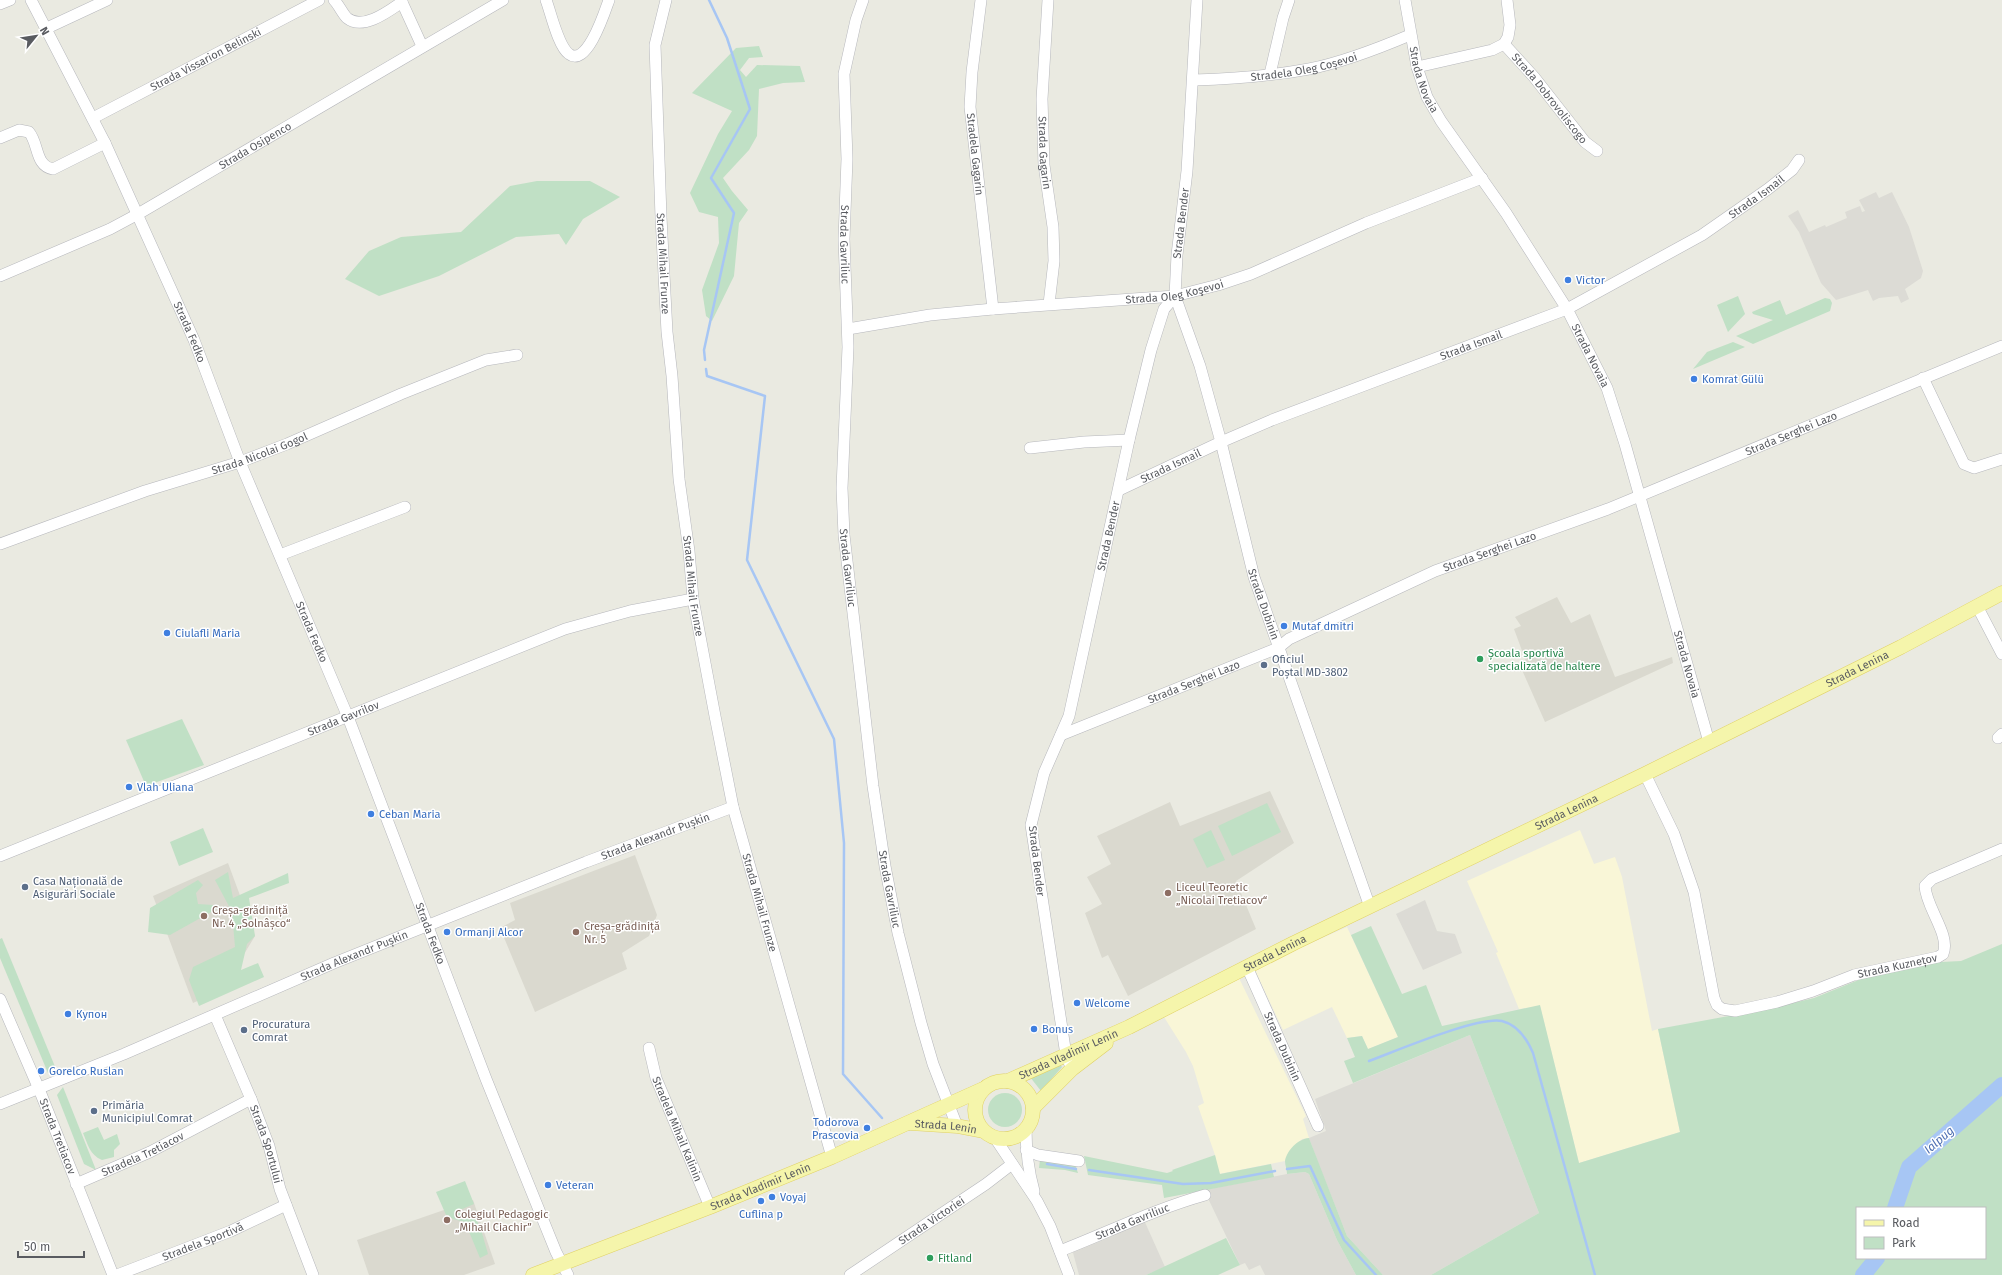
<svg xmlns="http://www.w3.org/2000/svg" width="2002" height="1275" viewBox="0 0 2002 1275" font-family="'Fira Sans',sans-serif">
  <rect width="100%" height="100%" fill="#eaeae1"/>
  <g fill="#f9f6d7">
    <polygon points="1580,830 1594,864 1615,857 1622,877 1652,1031 1658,1029 1680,1132 1579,1163 1540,1006 1519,1009 1496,953 1498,952 1467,881"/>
    <polygon points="1347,927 1398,1037 1368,1049 1362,1036 1347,1038 1332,1007 1283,1030 1254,968"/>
    <polygon points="1238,976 1306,1116 1303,1119 1309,1138 1302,1139 1289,1152 1285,1161 1219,1174 1215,1155 1198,1106 1204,1103 1193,1066 1186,1052 1164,1017"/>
  </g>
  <g fill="#dcdbd5">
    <polygon points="1876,192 1879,198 1892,192 1909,227 1923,271 1921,278 1905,289 1909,299 1901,303 1898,296 1879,298 1873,301 1868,290 1836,300 1821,283 1799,232 1788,216 1798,210 1809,232 1825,225 1826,227 1847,218 1845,212 1860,206 1862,212 1865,211 1859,200"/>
    <polygon points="1425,900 1437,931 1455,934 1462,953 1423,970 1396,914"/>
    <polygon points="1470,1035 1539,1213 1431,1275 1383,1275 1347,1236 1317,1160 1309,1138 1326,1131 1315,1099"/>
    <polygon points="1305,1172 1309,1174 1337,1240 1356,1275 1265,1275 1260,1265 1249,1270 1245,1263 1240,1265 1204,1190 1287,1174"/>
    <polygon points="1144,1220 1165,1267 1146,1275 1079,1275 1072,1249"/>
  </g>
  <g fill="#dad9cf">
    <polygon points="1557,597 1571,623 1590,614 1615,677 1672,657 1673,663 1545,722 1522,670 1528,667 1514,629 1521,626 1515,617"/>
    <polygon points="1270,791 1294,843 1236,881 1256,929 1128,996 1108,955 1102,958 1085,913 1102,904 1087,877 1111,864 1097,836 1170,802 1180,826"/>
    <polygon points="635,855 657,915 649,936 622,953 627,969 535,1012 500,928 515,920 510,903"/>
    <polygon points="228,863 255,936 235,969 240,982 193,1003 153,896"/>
    <polygon points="473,1200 495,1264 464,1275 369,1275 357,1240"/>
  </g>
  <g fill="#c0e0c5" fill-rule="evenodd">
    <polygon points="759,46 763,57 749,58 740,70 746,77 757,65 800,66 805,82 783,83 759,89 757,136 749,150 723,178 732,191 748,210 739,223 734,276 712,321 706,316 702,290 719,243 718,217 699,212 690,193 718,134 732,111 692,93 736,48"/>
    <polygon points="537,181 590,181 620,197 583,219 566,245 559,234 516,237 439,276 379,296 345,279 369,251 401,237 461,232 510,186"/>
    <polygon points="1738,296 1745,314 1728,332 1717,305"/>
    <polygon points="1825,298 1830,299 1832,303 1830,311 1753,344 1736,336 1773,320 1753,314 1752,312 1780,300 1786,315"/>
    <polygon points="1733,342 1745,347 1693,369 1707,352"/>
    <polygon points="182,719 204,765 146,786 126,740"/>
    <polygon points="1267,803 1281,832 1232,856 1218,826"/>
    <polygon points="203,828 213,852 179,866 170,842"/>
    <polygon points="1211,830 1225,860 1207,868 1193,839"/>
    <polygon points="228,872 233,898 288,873 289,883 249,898 255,936 247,944 241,970 258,963 264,977 199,1006 189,980 193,967 235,947 232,912 215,880"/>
    <polygon points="198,880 203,885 196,893 198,904 213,905 213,911 170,935 148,932 150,908"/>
    <path d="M 1371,926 L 1402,994 L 1426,985 L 1442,1026 L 1540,1005 L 1579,1163 L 1680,1132 L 1658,1029 L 1772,1008 L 1814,998 L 1861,979 L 1941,962 L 1961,961 L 2002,944 L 2002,1275 L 1431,1275 L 1539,1213 L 1470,1035 L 1353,1083 L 1344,1061 L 1355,1057 L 1347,1038 L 1362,1036 L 1368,1049 L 1398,1037 L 1351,935 ZM 1857,1208 L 1985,1208 L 1985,1258 L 1857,1258 Z"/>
    <polygon points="2,938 56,1069 48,1073 0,958 0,939"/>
    <polygon points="1059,1063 1062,1067 1041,1091 1030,1077"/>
    <polygon points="63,1087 96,1170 84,1164 57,1095"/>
    <circle cx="1005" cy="1110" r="17"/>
    <path d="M 98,1127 L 104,1140 L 117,1134 L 120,1144 L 114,1150 L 114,1157 L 102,1160 C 90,1155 88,1145 83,1133 Z"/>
    <path d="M 1309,1138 L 1347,1236 L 1383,1275 L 1356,1275 L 1337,1240 L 1309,1174 L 1305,1172 L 1287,1174 C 1287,1170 1285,1165 1285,1161 C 1287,1150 1298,1139 1309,1138 Z"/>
    <polygon points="1215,1155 1220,1174 1271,1164 1274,1177 1164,1198 1162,1185 1088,1175 1084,1156 1167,1173 1173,1171 1172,1170"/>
    <polygon points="1040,1160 1075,1164 1078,1173 1065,1170 1039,1168"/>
    <polygon points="465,1181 474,1204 453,1213 474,1213 482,1233 488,1254 480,1258 465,1222 453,1219 448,1215 446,1215 436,1192"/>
    <polygon points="1226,1238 1240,1265 1218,1275 1146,1275"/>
  </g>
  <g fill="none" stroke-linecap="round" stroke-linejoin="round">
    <g stroke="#a7c6f4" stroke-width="2.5">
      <polyline points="705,360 704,350 734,213 711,178 750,109 727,38 709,0"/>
      <polyline points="706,369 707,376 765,396 747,560 834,739 844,843 843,1074 882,1118"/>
      <path d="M 1369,1061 C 1396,1051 1478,1016 1502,1021 C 1518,1025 1527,1039 1533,1053 L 1595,1275"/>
      <polyline points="1047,1164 1076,1169"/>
      <polyline points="1287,1169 1310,1166 1344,1240 1376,1275"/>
      <polyline points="1089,1170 1183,1184 1211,1183 1275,1171"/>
    </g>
    <g stroke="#a7c6f4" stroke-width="16">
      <polyline points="1895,1208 1909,1167 2002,1085"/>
      <polyline points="1863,1275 1877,1258"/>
    </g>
    <g stroke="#b6b7bc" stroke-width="12">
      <g id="minor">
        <path id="s1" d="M 31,0 L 105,143 L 194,340 L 240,462 L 348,717 L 486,1079 L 556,1252 L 568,1275"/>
        <path d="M 334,0 C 339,5 342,13 347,18 C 363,31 389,11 402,2"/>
        <polyline points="401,0 422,46"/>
        <path d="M 546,0 C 551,13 558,46 569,54 C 587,68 605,11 609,0"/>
        <path id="s2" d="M 666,0 L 655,45 L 661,217 L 667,332 L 672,376 L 679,479 L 689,551 L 693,599 L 715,716 L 733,807 L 832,1157"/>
        <path id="s3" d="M 863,0 L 856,20 L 844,74 L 847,159 L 844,239 L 848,347 L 842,488 L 844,535 L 873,786 L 885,866 L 898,933 L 921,1023 L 933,1064 L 957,1126"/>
        <path id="s4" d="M 981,0 L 972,72 L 970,107 L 993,309"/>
        <path id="s5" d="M 1048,0 L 1042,99 L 1044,165 L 1053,227 L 1054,261 L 1049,304"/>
        <path id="s6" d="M 1405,0 L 1417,67 L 1427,97 L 1441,121 L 1506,213 L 1567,309 L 1607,388 L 1625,444 L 1709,742"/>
        <polyline points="0,4 10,0"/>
        <polyline points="47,28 107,0"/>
        <path id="s7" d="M 1504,44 L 1534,77 L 1585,142 L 1597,151"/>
        <polyline points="1417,67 1492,50 1504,44 1508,37 1510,25 1507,0"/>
        <polyline points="1270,74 1283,18 1289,0"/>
        <path id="s8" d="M 1194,80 C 1232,79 1271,76 1309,69 C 1344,62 1377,49 1410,35"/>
        <path id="s9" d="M 93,118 L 319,0"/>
        <path d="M 0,138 L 19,130 L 29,132 C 39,144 35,166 53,169 L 105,143"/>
        <path id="s10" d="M 0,276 L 110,229 L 138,214 L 503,0"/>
        <path id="s11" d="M 1175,296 L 1200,366 L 1221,442 L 1254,577 L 1370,907"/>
        <path id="s12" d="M 848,329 L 930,315 L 993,309 L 1175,296 L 1218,285 L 1251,274 L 1366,223 L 1482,178"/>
        <polyline points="1923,378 1964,464 1974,468 2002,459"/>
        <polyline points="1030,448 1084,442 1129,440"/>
        <path id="s13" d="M 1119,490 L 1221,442 L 1272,420 L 1567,309 L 1702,235 L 1768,189 L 1792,170 L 1799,160"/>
        <path id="s14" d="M 0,544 L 145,491 L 240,462 L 287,444 L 401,394 L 486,360 L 517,355"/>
        <polyline points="280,555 405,507"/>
        <polyline points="1977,606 2002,654"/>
        <path id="s15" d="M 1061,735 L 1278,648 L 1289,639 L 1435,571 L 1608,509 L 2002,346"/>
        <polyline points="1998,738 2002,734"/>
        <path id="s16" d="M 1645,774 L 1674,834 L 1694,892 L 1714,998 L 1717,1005 L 1722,1009 L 1735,1011 L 1777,1002 L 1813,991 L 1854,975 L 1938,957 L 1943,954 C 1951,935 1926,908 1925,886 L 1932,879 L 2002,849"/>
        <path id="s17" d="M 0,856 L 565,629 L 630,611 L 693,599"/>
        <path id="s18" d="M 1247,967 L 1318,1126"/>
        <path id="s19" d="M 0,999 L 39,1089 L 113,1275"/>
        <path id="s20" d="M 215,1015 L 251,1099 L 269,1146 L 280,1189 L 313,1275"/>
        <path id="s21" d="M 649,1048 L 656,1078 L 710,1207"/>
        <path id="s22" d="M 1072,1069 L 1066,1055 L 1031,825 L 1044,773 L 1069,716 L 1129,440 L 1151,350 L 1164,309 L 1175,296 L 1177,255 L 1187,171 L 1197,0"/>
        <path id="s23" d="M 0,1104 L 124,1054 L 334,963 L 586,862 L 733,807"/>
        <path d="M 1026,1128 C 1026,1150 1028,1170 1034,1191"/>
        <polyline points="995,1138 1037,1201 1050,1226 1069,1275"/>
        <polyline points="1026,1150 1038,1155 1079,1161"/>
        <path id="s24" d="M 76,1184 L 150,1152 L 251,1099"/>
        <path id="s25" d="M 1060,1251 C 1109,1232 1155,1209 1205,1195"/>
        <path id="s26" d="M 117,1275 L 231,1231 L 286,1205"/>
        <path id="s27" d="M 850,1275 L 986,1184 L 1012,1164"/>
      </g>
    </g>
    <g stroke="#e0d164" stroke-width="15">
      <g id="major">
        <circle cx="1004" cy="1110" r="29"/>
        <path id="s28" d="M 1008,1081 L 1129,1027 L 1294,943 L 1645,774 L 1901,647 L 2002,593"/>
        <polyline points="1033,1108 1072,1069 1106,1043"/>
        <path id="s29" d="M 910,1123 L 957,1126 L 983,1131"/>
        <path id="s30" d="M 533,1275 L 710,1207 L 832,1157 L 983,1089"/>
      </g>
    </g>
    <use href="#minor" stroke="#fff" stroke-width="11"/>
    <use href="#major" stroke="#f5f5ab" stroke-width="14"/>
  </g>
  <g fill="#3f7fe0" stroke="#fff" stroke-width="1.5">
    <circle cx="1568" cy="280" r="4"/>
    <circle cx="1694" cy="379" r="4"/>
    <circle cx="1284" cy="626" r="4"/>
    <circle cx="167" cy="633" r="4"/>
    <circle cx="129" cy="787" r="4"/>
    <circle cx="371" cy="814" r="4"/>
    <circle cx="447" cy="932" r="4"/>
    <circle cx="1077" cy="1003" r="4"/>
    <circle cx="68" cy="1014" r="4"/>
    <circle cx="1034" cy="1029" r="4"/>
    <circle cx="41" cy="1071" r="4"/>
    <circle cx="867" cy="1128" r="4"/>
    <circle cx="548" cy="1185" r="4"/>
    <circle cx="772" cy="1197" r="4"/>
    <circle cx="761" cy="1201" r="4"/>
  </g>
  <g fill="#2e9e5b" stroke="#fff" stroke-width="1.5">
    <circle cx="1480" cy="659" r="4"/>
    <circle cx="930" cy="1258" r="4"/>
  </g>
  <g fill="#5c6f8a" stroke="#fff" stroke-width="1.5">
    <circle cx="1264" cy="665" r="4"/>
    <circle cx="25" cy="887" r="4"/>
    <circle cx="244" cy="1030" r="4"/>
    <circle cx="94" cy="1111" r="4"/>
  </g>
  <g fill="#8d6e63" stroke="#fff" stroke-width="1.5">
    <circle cx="1168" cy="893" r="4"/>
    <circle cx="204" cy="916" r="4"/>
    <circle cx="576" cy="932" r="4"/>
    <circle cx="447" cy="1220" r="4"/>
  </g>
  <g text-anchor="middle" stroke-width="3" stroke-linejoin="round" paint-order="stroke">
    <g font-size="11" fill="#595b60" stroke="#fff">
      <text dy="4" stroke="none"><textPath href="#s9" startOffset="127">Strada Vissarion Belinski</textPath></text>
      <text dy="4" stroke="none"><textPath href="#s8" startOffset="111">Stradela Oleg Coșevoi</textPath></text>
      <text dy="4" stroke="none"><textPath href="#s6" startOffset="82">Strada Novaia</textPath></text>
      <text dy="4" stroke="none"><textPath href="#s7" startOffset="71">Strada Dobrovoliscogo</textPath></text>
      <text dy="4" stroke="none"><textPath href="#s10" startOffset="287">Strada Osipenco</textPath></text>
      <text dy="4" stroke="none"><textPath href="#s5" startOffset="153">Strada Gagarin</textPath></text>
      <text dy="4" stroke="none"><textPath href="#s4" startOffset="155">Stradela Gagarin</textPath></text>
      <text dy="4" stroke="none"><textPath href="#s13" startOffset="704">Strada Ismail</textPath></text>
      <text dy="4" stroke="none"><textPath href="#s22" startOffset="872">Strada Bender</textPath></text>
      <text dy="4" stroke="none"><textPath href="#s3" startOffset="247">Strada Gavriliuc</textPath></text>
      <text dy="4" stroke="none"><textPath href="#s2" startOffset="265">Strada Mihail Frunze</textPath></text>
      <text dy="4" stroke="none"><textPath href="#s12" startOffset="329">Strada Oleg Koşevoi</textPath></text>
      <text dy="4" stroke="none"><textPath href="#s1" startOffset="368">Strada Fedko</textPath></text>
      <text dy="4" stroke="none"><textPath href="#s13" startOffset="381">Strada Ismail</textPath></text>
      <text dy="4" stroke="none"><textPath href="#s6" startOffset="406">Strada Novaia</textPath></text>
      <text dy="4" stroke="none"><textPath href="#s15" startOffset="791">Strada Serghei Lazo</textPath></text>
      <text dy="4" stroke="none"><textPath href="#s14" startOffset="275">Strada Nicolai Gogol</textPath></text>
      <text dy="4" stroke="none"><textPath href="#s13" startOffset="57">Strada Ismail</textPath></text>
      <text dy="4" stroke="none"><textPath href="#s22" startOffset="548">Strada Bender</textPath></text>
      <text dy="4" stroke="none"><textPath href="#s15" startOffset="467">Strada Serghei Lazo</textPath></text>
      <text dy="4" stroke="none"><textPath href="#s3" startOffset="571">Strada Gavriliuc</textPath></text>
      <text dy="4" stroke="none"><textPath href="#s2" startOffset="589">Strada Mihail Frunze</textPath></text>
      <text dy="4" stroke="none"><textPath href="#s11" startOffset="321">Strada Dubinin</textPath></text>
      <text dy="4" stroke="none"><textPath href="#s1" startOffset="692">Strada Fedko</textPath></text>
      <text dy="4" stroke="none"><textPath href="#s6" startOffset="730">Strada Novaia</textPath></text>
      <text dy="4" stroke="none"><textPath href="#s28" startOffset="944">Strada Lenina</textPath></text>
      <text dy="4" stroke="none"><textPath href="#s15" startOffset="143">Strada Serghei Lazo</textPath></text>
      <text dy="4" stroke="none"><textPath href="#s17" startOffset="370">Strada Gavrilov</textPath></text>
      <text dy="4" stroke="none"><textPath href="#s28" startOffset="620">Strada Lenina</textPath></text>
      <text dy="4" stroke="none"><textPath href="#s23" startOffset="708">Strada Alexandr Pușkin</textPath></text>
      <text transform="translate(1037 861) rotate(83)" y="4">Strada Bender</text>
      <text dy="4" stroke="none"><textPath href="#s3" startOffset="895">Strada Gavriliuc</textPath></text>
      <text dy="4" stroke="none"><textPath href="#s2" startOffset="913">Strada Mihail Frunze</textPath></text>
      <text dy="4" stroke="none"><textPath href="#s1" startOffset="1016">Strada Fedko</textPath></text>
      <text dy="4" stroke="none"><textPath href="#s28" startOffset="296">Strada Lenina</textPath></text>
      <text dy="4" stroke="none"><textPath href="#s23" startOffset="384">Strada Alexandr Pușkin</textPath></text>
      <text dy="4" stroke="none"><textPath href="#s16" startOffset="432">Strada Kuznețov</textPath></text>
      <text dy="4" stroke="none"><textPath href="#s18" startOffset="87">Strada Dubinin</textPath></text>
      <text dy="4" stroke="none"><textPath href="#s28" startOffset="66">Strada Vladimir Lenin</textPath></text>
      <text dy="4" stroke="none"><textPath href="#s29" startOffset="36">Strada Lenin</textPath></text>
      <text dy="4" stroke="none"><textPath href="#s21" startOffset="86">Stradela Mihail Kalinin</textPath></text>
      <text dy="4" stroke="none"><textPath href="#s19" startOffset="149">Strada Tretiacov</textPath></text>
      <text dy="4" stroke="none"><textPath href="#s20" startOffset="139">Strada Sportului</textPath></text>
      <text dy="4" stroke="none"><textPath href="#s24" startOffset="73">Stradela Tretiacov</textPath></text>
      <text dy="4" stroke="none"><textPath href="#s30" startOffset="244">Strada Vladimir Lenin</textPath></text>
      <text dy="4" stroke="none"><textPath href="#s27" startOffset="98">Strada Victoriei</textPath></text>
      <text dy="4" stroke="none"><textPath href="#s25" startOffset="78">Strada Gavriliuc</textPath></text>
      <text dy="4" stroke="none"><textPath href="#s26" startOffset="92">Stradela Sportivă</textPath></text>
    </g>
    <g font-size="11" fill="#366cbe" stroke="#fff" text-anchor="start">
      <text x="1576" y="284">Victor</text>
      <text x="1702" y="383">Komrat Gülü</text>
      <text x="1292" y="630">Mutaf dmitri</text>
      <text x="175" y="637">Ciulafli Maria</text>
      <text x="137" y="791">Vlah Uliana</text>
      <text x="379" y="818">Ceban Maria</text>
      <text x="455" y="936">Ormanji Alcor</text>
      <text x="1085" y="1007">Welcome</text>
      <text x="76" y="1018">Купон</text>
      <text x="1042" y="1033">Bonus</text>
      <text x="49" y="1075">Gorelco Ruslan</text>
      <text x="859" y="1126" text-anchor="end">Todorova<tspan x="859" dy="13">Prascovia</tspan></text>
      <text x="556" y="1189">Veteran</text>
      <text x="780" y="1201">Voyaj</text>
      <text x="761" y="1218" text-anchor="middle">Cuflina p</text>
    </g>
    <g font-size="11" fill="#27864d" stroke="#fff" text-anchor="start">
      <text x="1488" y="657">Școala sportivă<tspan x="1488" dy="13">specializată de haltere</tspan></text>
      <text x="938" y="1262">Fitland</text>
    </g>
    <g font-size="11" fill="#4e5e75" stroke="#fff" text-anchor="start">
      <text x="1272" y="663">Oficiul<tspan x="1272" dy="13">Poștal MD-3802</tspan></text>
      <text x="33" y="885">Casa Națională de<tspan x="33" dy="13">Asigurări Sociale</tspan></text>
      <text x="252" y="1028">Procuratura<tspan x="252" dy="13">Comrat</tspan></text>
      <text x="102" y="1109">Primăria<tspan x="102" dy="13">Municipiul Comrat</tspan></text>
    </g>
    <g font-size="11" fill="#785e54" stroke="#fff" text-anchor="start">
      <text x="1176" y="891">Liceul Teoretic<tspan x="1176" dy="13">„Nicolai Tretiacov“</tspan></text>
      <text x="212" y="914">Creșa-grădiniță<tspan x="212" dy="13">Nr. 4 „Solnâșco“</tspan></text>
      <text x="584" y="930">Creșa-grădiniță<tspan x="584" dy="13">Nr. 5</tspan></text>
      <text x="455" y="1218">Colegiul Pedagogic<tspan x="455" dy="13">„Mihail Ciachir”</tspan></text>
    </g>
    <g font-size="12" font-style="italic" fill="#4e6fb3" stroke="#fff">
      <text transform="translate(1939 1140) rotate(-41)" y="4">Ialpug</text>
    </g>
  </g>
  <rect x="1856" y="1207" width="130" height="52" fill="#ffffff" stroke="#bdbdbf"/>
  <rect x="1864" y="1220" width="20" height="6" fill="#f5f5ab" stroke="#bdbdbf"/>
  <text x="1892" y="1227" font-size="12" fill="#595b60">Road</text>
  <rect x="1864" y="1237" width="20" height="12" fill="#c0e0c5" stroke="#bdbdbf"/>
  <text x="1892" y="1247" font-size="12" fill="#595b60">Park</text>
  <g transform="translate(36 36) rotate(60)" stroke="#ffffff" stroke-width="3" paint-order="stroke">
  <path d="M0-3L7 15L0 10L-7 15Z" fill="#595b60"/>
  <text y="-6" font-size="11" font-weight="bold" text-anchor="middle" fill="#595b60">N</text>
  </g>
  <path d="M18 1251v6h66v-6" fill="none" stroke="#595b60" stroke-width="2"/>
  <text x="24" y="1251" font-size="12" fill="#595b60" stroke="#ffffff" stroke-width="3" paint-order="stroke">50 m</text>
</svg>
